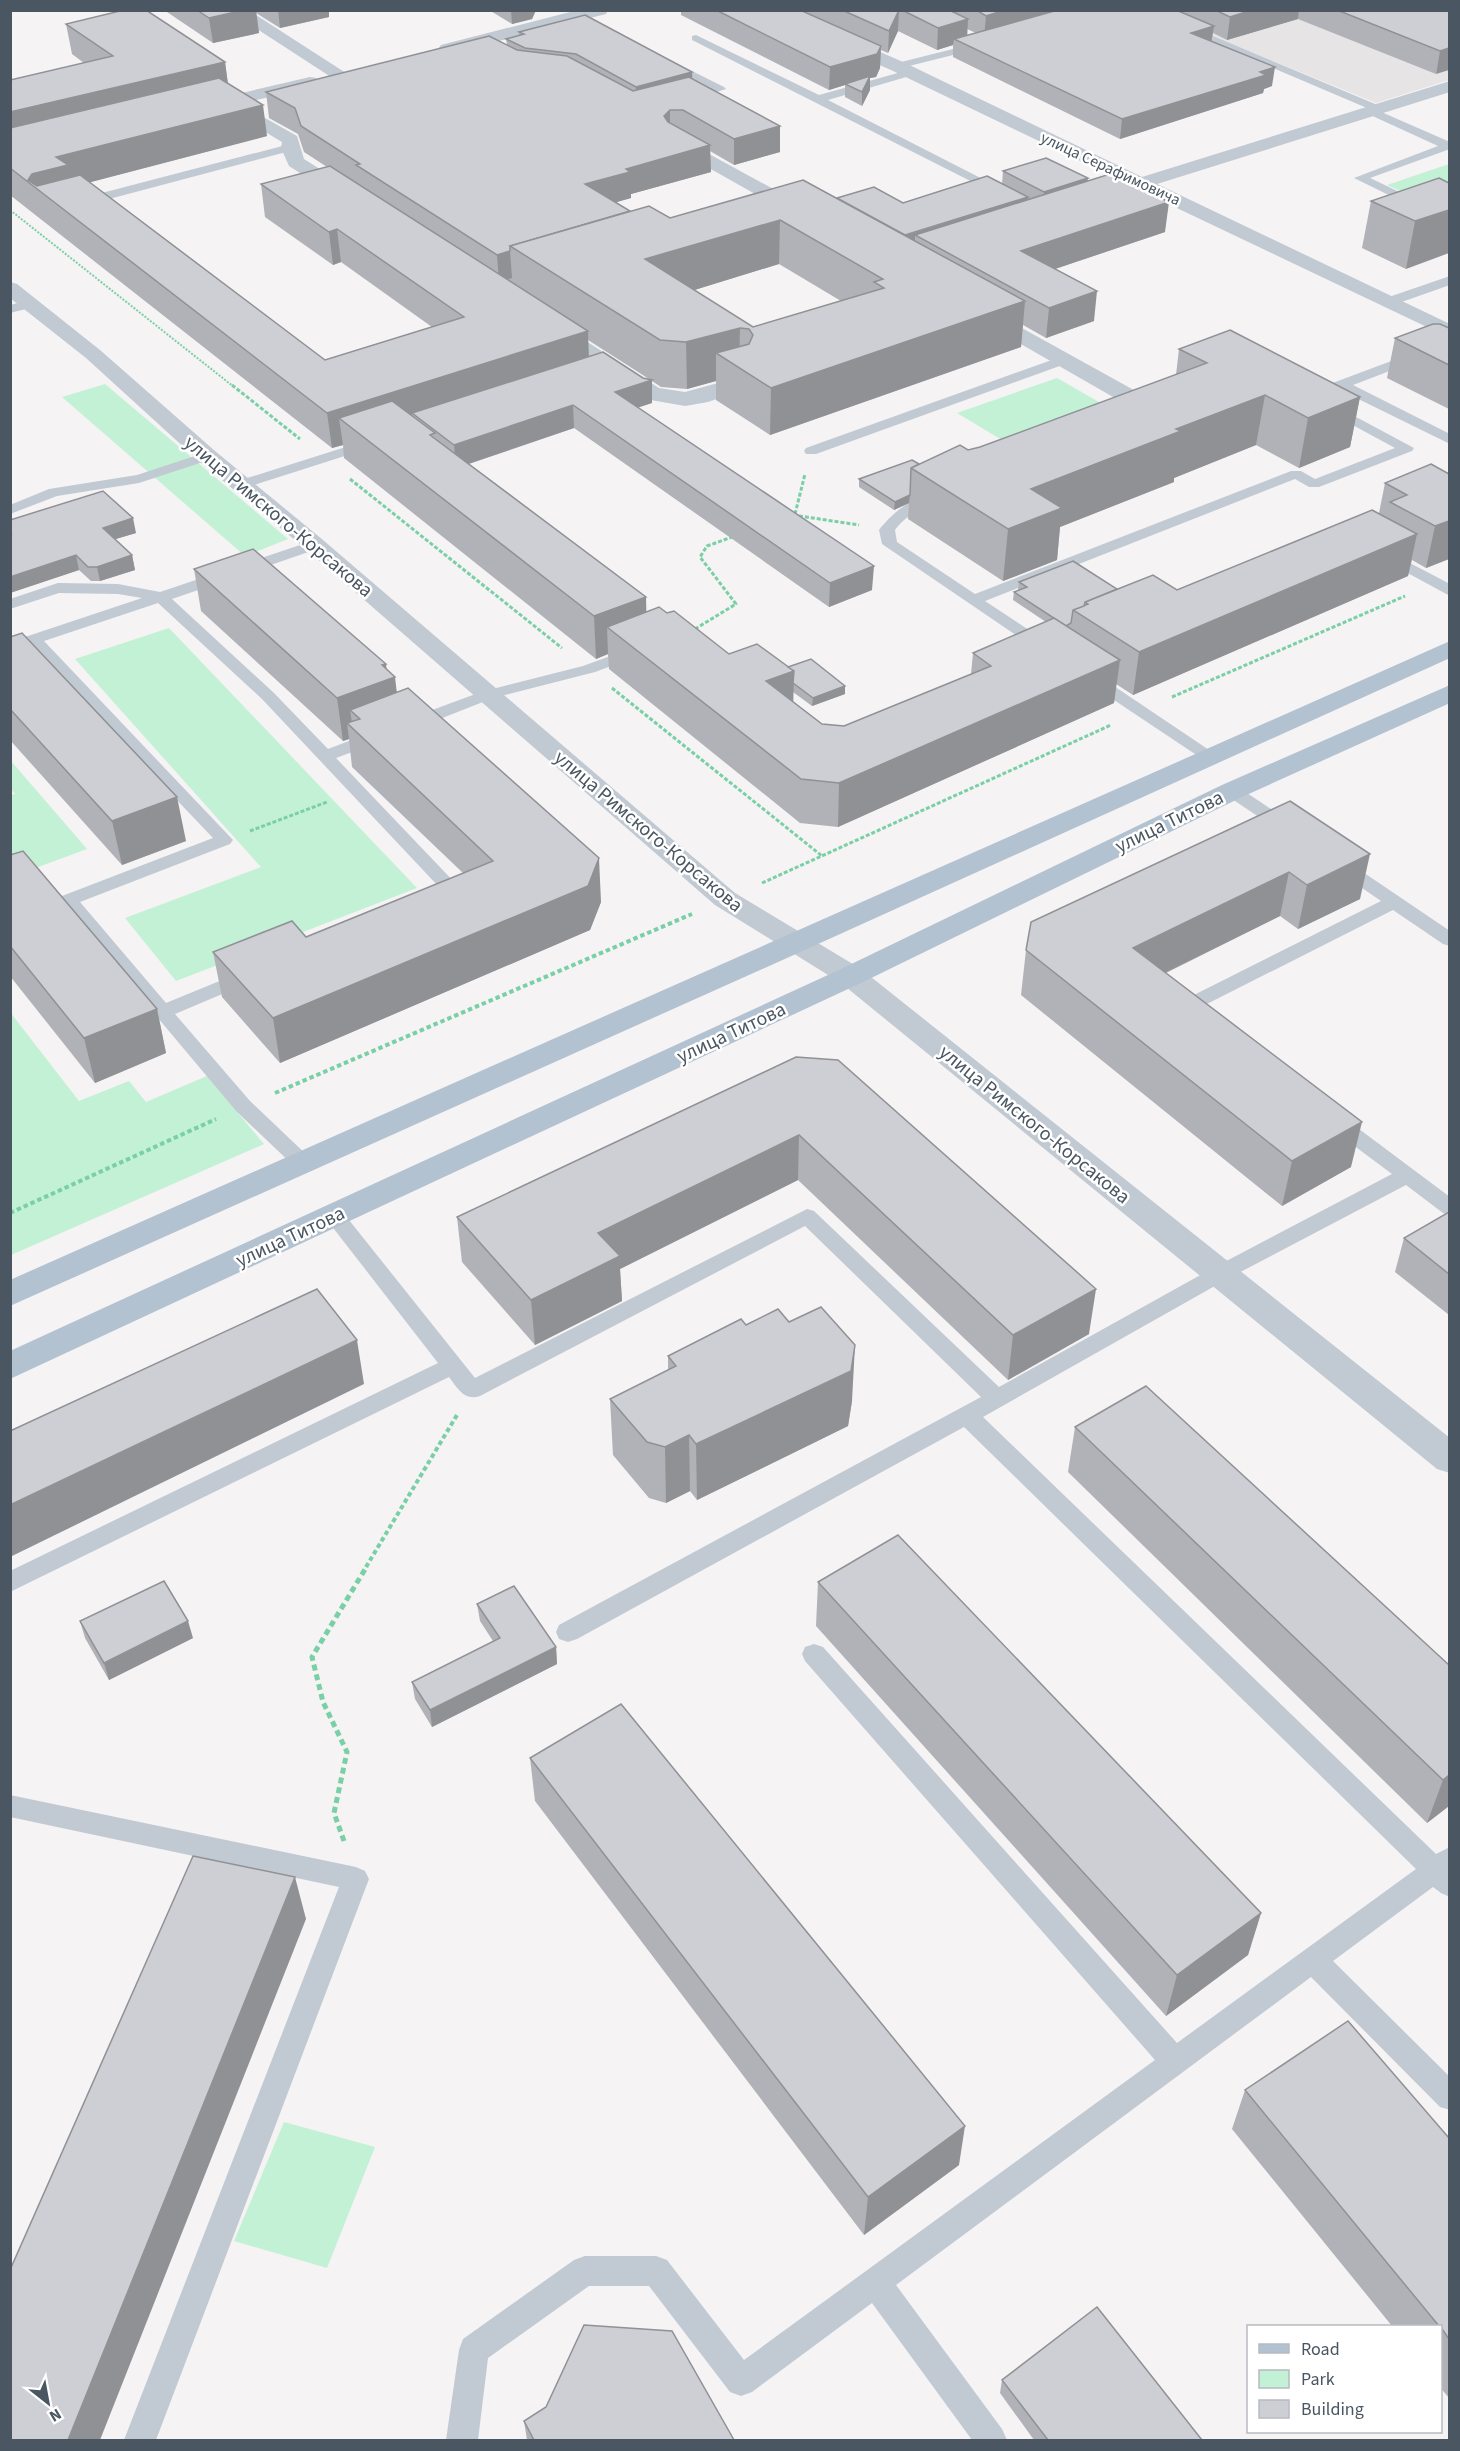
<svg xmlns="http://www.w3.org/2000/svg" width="1460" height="2451" viewBox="0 0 1460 2451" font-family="'Source Sans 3',sans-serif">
  <rect width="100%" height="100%" fill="#f5f3f3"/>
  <polygon fill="#e6e4e5" points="1151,11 1449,11 1449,80 1376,103"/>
  <g fill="#c3f1d5">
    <polygon points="1449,164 1449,213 1387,185"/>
    <polygon points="1057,378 1113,410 1012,446 957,413"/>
    <polygon points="105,384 288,539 245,556 62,397"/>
    <polygon points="169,628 417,888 176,981 125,918 261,867 75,659"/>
    <polygon points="11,761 87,849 11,877 10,795 15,794 11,789"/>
    <polygon points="10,1012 79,1101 129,1081 146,1102 207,1076 264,1144 11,1255"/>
    <polygon points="284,2122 375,2147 327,2268 234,2241"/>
  </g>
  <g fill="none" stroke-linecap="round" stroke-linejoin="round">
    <polyline stroke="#7ad0a6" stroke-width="2" stroke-dasharray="2 1.5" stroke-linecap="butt" points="10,210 234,387"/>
    <g stroke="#7ad0a6" stroke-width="3" stroke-dasharray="4 2" stroke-linecap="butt">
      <polyline points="232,385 300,439"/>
      <polyline points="350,479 562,648"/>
      <polyline points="795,514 805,474"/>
      <polyline points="793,515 859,525"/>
      <polyline points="695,629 736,604 700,557 707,546 735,536"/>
      <polyline points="612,688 822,856"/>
      <polyline points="1172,697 1405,596"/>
      <polyline points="250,831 327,802"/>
      <polyline points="762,883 1111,725"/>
    </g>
    <g stroke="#7ad0a6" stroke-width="4" stroke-dasharray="4.5 3" stroke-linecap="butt">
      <polyline points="275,1093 692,914"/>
      <polyline points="10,1213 216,1119"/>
      <polyline points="366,1567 457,1415"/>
    </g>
    <polyline stroke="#7ad0a6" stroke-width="5" stroke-dasharray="6 4" stroke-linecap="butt" points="344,1841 334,1813 347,1752 323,1702 312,1657 367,1566"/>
    <g fill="#c1cad2" fill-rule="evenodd">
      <polygon points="1136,10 1151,10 1380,106 1382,108 1379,111 1450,142 1450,149 1370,178 1450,216 1450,225 1354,178 1438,146 1366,113 1364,111 1367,108"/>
      <polygon points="696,35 819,95 905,71 913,71 913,75 828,100 1010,193 1004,197 1000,196 692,40 692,36"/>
      <polygon points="981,42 986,45 985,47 897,69 891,66 893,64"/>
      <polygon points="668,59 724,87 726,89 691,100 683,100 683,96 710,88 664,64 664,60"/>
      <polygon points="290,144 296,148 294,150 79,207 73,203 75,200"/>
      <polygon points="1450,276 1450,285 1393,305 1383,305 1381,302 1383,299"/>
      <polygon points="29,300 36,304 34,307 10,313 10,305"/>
      <polygon points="1450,339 1450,348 1353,385 1450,434 1450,444 1340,390 1311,400 1304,396 1306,393"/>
      <polygon points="1063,356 1068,357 1070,360 1068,363 816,454 806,454 804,451 806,448"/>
      <path d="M 1330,403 L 1414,448 L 1412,451 L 1319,487 L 1309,487 L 1295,479 L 985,601 L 1050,644 L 1052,647 L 1050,650 L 1038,650 L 882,544 L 879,530 C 890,515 921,488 940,493 L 942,496 L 940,499 C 923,507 906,515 895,530 L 897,542 L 975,594 L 1291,471 L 1301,471 L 1315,479 L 1395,448 L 1325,410 L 1323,407 Z"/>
      <polygon points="371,439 378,443 376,446 248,487 238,487 236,484 238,481"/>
      <polygon points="207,452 214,456 212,459 139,483 57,496 10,514 10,505 49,489 137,475"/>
      <path d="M 315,540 L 320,542 L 323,545 L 320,548 L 172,599 L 274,693 L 328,749 L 370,733 L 382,733 L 384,737 L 382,741 L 336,758 L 457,885 L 460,889 C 454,897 440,901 431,899 L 428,895 L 439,887 L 262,699 L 158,603 L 44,641 L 233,840 L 230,844 L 80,902 L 166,1003 L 239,973 L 253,973 L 255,977 L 253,981 L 175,1014 L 250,1101 L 310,1158 L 313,1163 L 310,1168 L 303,1170 L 296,1168 L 236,1111 L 59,900 L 62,896 L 213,838 L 30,646 L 10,652 L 10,642 L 142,598 L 118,594 L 59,593 L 10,609 L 10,599 L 58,583 L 118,584 L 160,592 Z"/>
      <polygon points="1385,550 1450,584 1450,596 1380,558 1377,555 1380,552"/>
      <polygon points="635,647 643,652 641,655 595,672 493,698 417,728 411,729 403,724 405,720 481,692 583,666"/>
      <polygon points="1093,674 1099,676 1218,756 1216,760 1204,760 1087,682 1085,679"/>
      <polygon points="1232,786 1238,787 1295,825 1298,829 1295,833 1283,833 1226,795 1223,791 1226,787"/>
      <path d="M 1342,861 L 1348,862 L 1450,931 L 1450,946 L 1443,944 L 1393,910 L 1197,1009 L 1201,1014 L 1198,1018 C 1187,1021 1179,1017 1173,1008 L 1176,1004 L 1381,901 L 1336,870 L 1333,866 L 1336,862 Z"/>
      <path d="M 1336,1115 L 1343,1117 L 1450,1197 L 1450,1215 L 1443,1213 L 1406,1185 L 1229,1278 L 983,1417 L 1436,1854 L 1450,1847 L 1450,1897 L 1441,1893 L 1433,1887 L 1333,1961 L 1450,2077 L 1450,2110 L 1440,2107 L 1311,1977 L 896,2285 L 1002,2429 L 1007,2440 L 972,2440 L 872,2303 L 752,2392 L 741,2396 L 730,2392 L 649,2286 L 589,2286 L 488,2358 L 478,2440 L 446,2440 L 459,2350 L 463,2339 L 574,2260 L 585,2256 L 656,2256 L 667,2260 L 744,2360 L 1155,2060 L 805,1661 L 802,1654 L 805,1647 L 814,1644 L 823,1647 L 1177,2043 L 1416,1869 L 964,1427 L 577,1639 L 568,1642 L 559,1639 L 556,1632 L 559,1625 L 981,1397 L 805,1226 L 480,1396 C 464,1401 458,1389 449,1377 L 10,1592 L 10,1571 L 438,1363 L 327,1220 L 324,1215 L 327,1210 L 334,1208 L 341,1210 L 475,1378 L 807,1209 L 814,1211 L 999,1387 L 1213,1268 L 1392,1174 L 1329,1127 L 1326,1122 L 1329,1117 Z"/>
      <polygon points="10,1795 356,1867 365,1871 369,1879 156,2440 124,2440 339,1887 10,1817"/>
    </g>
    <g fill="#c1cad2" fill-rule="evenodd">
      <polygon points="228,10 248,10 349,75 346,79 334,79"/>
      <polygon points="762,10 785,10 903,62 1142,177 1450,81 1450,92 1157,184 1450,324 1450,338 1139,190 1131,192 1124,190 1122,186 1124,182 891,70 764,14"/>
      <polygon points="228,97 297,136 304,159 356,192 359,196 356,200 342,200 289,166 281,148 282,142 222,106 219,102 222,98"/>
      <polygon points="676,136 810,209 813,213 810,217 796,217 670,146 667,142 670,138"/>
      <polygon points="984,309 991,311 1150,399 1153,404 1150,409 1142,411 1134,409 977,319 974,315 977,311"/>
      <polygon points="551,321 558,323 659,388 685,392 740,377 748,378 751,383 748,388 708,402 685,406 645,399 544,331 541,327 544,323"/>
    </g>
    <g fill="#c1cad2" fill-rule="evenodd">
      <polygon points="578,10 608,10 606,14 447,54 441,53 438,49 441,45"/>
      <polygon points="310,77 316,78 319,82 316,86 205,112 199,111 196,107 199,103"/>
      <polygon points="10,282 17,284 100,350 215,451 323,540 735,893 861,969 1450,1438 1450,1473 1437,1469 841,983 715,905 307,550 199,461 86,358 10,298"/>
    </g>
    <g fill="#b3c2d1" fill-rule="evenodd">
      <polygon points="1450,641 1450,658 807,949 10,1306 10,1280"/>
      <polygon points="1450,685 1450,703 1242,797 861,983 10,1379 10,1351 841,969 1222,785"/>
    </g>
  </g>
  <g fill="#b0b2b7" fill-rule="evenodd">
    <polygon points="164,10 329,10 329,17 280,28 256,13 259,33 213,43"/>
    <polygon points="489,10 536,10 532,19 512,24"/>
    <path d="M 681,10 L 1056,10 L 1055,11 L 1449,10 L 1436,74 L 1298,19 L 1227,40 L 1213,33 L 1211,41 L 1272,86 L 1264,89 L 1263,93 L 1120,139 L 953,57 L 953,45 L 937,50 L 898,31 L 888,53 L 881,50 L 880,68 L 876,77 L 870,78 L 870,90 L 862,106 L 845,97 L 845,85 L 829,90 L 681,15 ZM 967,29 L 976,33 L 967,35 Z"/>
    <path d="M 66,24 L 225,62 L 228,84 L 267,136 L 90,182 L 325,360 L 432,327 L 341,262 L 333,265 L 265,217 L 261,184 L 327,167 L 304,152 L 298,134 L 269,118 L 266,92 L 507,45 L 506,39 L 519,36 L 519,32 L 693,79 L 780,152 L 734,165 L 710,151 L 711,172 L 631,194 L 631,198 L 616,202 L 630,211 L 670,218 L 837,198 L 903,203 L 1002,184 L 1003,171 L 1088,181 L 1165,232 L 1055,269 L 1094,321 L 1046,338 L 1023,325 L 1021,347 L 770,435 L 716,400 L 716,381 L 687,389 L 661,387 L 652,381 L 652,403 L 638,407 L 872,590 L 829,607 L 574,428 L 469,464 L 646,597 L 646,612 L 667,613 L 729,654 L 788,667 L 845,686 L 845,694 L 812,706 L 793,692 L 793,702 L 822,724 L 844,726 L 971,674 L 973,653 L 1046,622 L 1013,600 L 1014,592 L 1018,590 L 1019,582 L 1117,589 L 1177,590 L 1379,513 L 1385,483 L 1449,474 L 1449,559 L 1426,568 L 1412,560 L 1408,576 L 1133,695 L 1116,684 L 1114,703 L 838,827 L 800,823 L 609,669 L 608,654 L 596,659 L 344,458 L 343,445 L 332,448 L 10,195 L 10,80 L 84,63 L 72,54 ZM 779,264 L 841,301 L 753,327 L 694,290 ZM 588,340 L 649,379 L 643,378 L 589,356 Z"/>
    <polygon points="1449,183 1406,269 1362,248 1371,201"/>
    <polygon points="1449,328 1449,409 1387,378 1395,338"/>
    <polygon points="1179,349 1360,397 1350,447 1299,468 1256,445 1174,478 1174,482 1060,527 1057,560 1003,581 908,519 909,503 894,510 859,487 859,479 919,464 980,447 1176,375"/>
    <polygon points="10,520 136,533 115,539 132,555 135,570 100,581 91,581 79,570 10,593"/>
    <polygon points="194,569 386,669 397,692 601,902 590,930 280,1063 222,997 213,952 306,937 463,873 352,767 349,739 343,741 201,611"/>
    <polygon points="10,637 186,841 122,865 10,740"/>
    <polygon points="1290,801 1360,899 1298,929 1280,916 1166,973 1351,1167 1282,1206 1021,995 1026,950"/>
    <polygon points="10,855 157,1009 166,1053 95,1083 10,976"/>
    <polygon points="796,1057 1089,1334 1008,1380 798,1180 620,1269 622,1301 535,1345 462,1262 457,1217"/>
    <polygon points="1449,1212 1449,1315 1395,1272 1404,1238"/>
    <polygon points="746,1325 852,1401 848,1426 697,1500 690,1491 666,1503 649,1498 613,1455 610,1399 668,1370 668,1356"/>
    <polygon points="1075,1427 1449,1665 1449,1806 1427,1823 1068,1472"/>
    <polygon points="818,1582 1261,1913 1248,1955 1166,2016 816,1626"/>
    <polygon points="477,1604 556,1647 557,1664 432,1727 415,1699 412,1682 493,1641 480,1621"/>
    <polygon points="80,1621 193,1638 109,1680 85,1638"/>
    <polygon points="530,1758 959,2165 864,2235 535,1801"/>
    <polygon points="1245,2090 1449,2138 1449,2398 1440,2387 1440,2326 1392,2326 1232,2129"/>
    <polygon points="1002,2380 1202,2440 1034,2440 1000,2393"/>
    <polygon points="524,2421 734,2440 527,2440"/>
  </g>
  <g fill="#909195">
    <polygon points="244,10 256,10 259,33 213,43 209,18"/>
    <polygon points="278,10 329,10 329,17 280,28"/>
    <polygon points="511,10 536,10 532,19 512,24"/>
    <polygon points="899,10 898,31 888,53 889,31"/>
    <polygon points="1005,10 1056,10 1055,18 984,38 986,16"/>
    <polygon points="1252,10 1299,10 1298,19 1227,40 1230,17"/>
    <polygon points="968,19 967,41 954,39 953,45 937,50 938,28"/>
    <polygon points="1214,26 1211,44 1191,33"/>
    <polygon points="881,46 880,68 876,77 870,78 870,90 862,106 862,92 845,84 845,85 829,90 830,67"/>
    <polygon points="1449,48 1449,70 1436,74 1440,51"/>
    <polygon points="225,62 229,92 10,146 10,112"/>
    <polygon points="1275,67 1272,86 1264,89 1263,93 1120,139 1122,119"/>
    <polygon points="692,72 693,90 636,106 636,87"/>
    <polygon points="263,105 267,136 72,187 55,202 28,180 32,174 56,157"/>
    <polygon points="670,110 670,136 664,116"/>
    <polygon points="780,126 780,152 734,165 734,139"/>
    <polygon points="710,145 711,172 631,194 631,198 586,211 585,184 626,169"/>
    <polygon points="1088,178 1086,193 1043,206 1044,192"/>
    <polygon points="1028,197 1027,211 915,235 915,247 894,239"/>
    <polygon points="1169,202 1165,232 1019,281 1021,251"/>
    <polygon points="1449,210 1449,253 1406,269 1415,221"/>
    <polygon points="780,220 779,264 646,305 645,259"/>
    <polygon points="337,229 341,262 333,265 329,232"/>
    <polygon points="510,251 512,278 499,282 497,255"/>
    <polygon points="1097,291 1094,321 1046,338 1049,308"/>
    <polygon points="1025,301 1021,347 770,435 771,388"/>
    <polygon points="740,328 739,368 716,353 716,381 687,389 686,342"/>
    <polygon points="588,331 589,365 412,413 412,422 339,418 343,445 332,448 327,413"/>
    <polygon points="652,380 652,403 616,415 615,392"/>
    <polygon points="1265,395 1256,445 1174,478 1174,482 1060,527 1057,560 1003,581 1008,529 1031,489 1176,429"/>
    <polygon points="1360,397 1350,447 1299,468 1308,418"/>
    <polygon points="573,405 574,428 456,468 454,445"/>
    <polygon points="910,495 909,503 894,510 895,502"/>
    <polygon points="133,518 136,533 106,542 103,528"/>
    <polygon points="1449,521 1449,559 1426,568 1435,526"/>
    <polygon points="1417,534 1408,576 1133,695 1139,652"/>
    <polygon points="76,555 79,570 10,593 10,577"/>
    <polygon points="132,555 135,570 100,581 97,567"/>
    <polygon points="874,566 872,590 829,607 830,583"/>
    <polygon points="646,597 647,639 607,627 608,654 596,659 594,616"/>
    <polygon points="1120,660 1114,703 838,827 839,783"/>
    <polygon points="386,664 388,680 395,677 400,720 360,719 350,710 353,729 347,723 349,739 343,741 337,698 382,665"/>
    <polygon points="794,671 793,714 766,681"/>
    <polygon points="845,686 845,694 812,706 813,698"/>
    <polygon points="177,797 186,841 122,865 112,821"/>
    <polygon points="1370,854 1360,899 1298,929 1307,885"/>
    <polygon points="599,858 601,902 590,930 280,1063 273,1018"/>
    <polygon points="1289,872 1280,916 1126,992 1133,948"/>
    <polygon points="157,1009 166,1053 95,1083 84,1038"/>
    <polygon points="1362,1122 1351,1167 1282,1206 1292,1161"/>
    <polygon points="799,1135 798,1180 620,1269 622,1301 535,1345 531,1300 598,1233"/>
    <polygon points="1096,1289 1089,1334 1008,1380 1013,1335"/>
    <polygon points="357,1340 364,1384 10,1557 10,1505"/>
    <polygon points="855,1345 852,1401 848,1426 697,1500 696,1444"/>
    <polygon points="689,1435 690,1491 666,1503 665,1447"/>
    <polygon points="188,1621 193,1638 109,1680 104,1663"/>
    <polygon points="556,1647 557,1664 432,1727 430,1710"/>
    <polygon points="1449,1775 1449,1806 1427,1823 1443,1780"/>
    <polygon points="295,1877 306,1919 100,2440 68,2440"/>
    <polygon points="1261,1913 1248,1955 1166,2016 1177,1975"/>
    <polygon points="965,2126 959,2165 864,2235 868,2197"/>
  </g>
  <g fill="#cdcfd5" stroke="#909195" stroke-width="1.5" fill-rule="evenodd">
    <polygon points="124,10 146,10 225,62 10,112 10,80 113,56 66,24"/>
    <polygon points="197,10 244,10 209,18"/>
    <polygon points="716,10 800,10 881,46 877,54 830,67"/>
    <polygon points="842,10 899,10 889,31"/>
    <polygon points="902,10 949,10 968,19 938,28"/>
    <polygon points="976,10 1005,10 986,16"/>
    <polygon points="1058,10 1176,10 1214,26 1191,33 1275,67 1260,72 1266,75 1122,119 954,39"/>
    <polygon points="1215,10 1252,10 1230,17"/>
    <polygon points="1337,10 1449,10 1449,48 1440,51"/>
    <polygon points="585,15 692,72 636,87 576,54 525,48 506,39 524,34 519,32"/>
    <polygon points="489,36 517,50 567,56 633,91 689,77 780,126 734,139 683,110 670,110 664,116 668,122 710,145 626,169 630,172 585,184 630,211 510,246 510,251 497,255 356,165 360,164 301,126 295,108 266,92"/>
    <polygon points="870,76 862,92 845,84"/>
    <polygon points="219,78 263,105 56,157 68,165 32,174 28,180 37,186 80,175 325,360 464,317 337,229 329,232 261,184 330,166 588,331 327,413 10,168 10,128"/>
    <polygon points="1046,158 1088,178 1044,192 1003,171"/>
    <polygon points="1110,174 1169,202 1021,251 1097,291 1049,308 915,235"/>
    <polygon points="987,176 1028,197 905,235 837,198 874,187 903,203"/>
    <polygon points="1439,178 1449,183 1449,210 1415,221 1371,201"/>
    <path d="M 803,180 L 1025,301 L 771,388 L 716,353 L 749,344 L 753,335 L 749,329 L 740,328 L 686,342 L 660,340 L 510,246 L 649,206 L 670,218 ZM 780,220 L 883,279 L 874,282 L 884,288 L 753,327 L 645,259 Z"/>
    <polygon points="1433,324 1440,324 1449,328 1449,365 1395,338"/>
    <polygon points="1230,330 1360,397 1308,418 1265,395 1176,429 1181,431 1031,489 1062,508 1008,529 911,468 960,445 968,450 980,447 1207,363 1179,349"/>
    <polygon points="603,352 643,378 652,380 615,392 874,566 830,583 573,405 454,445 412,413"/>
    <polygon points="392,401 435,433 430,435 646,597 594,616 339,418"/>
    <polygon points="912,460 919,464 911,468 910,495 895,502 859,479"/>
    <polygon points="1431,464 1449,474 1449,521 1435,526 1390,502 1407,495 1385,483"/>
    <polygon points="103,491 133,518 103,528 132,555 97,567 88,567 76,555 10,577 10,535 12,535 10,534 10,520"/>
    <polygon points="1372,510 1417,534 1139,652 1073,610 1088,604 1085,602 1153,575 1177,590"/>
    <polygon points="253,549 386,664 382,665 395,677 337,698 194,569"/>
    <polygon points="1073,561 1117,589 1085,602 1084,606 1073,610 1071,623 1066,626 1014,592 1027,587 1019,582"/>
    <polygon points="659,607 667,613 674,611 729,654 757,644 794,671 766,681 822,724 844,726 991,666 973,653 1054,618 1120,660 839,783 801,779 607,627"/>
    <polygon points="22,633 177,797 112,821 10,709 10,637"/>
    <polygon points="811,659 845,686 813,698 793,683 794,671 788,667"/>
    <polygon points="408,688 599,858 588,886 273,1018 213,952 292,921 306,937 493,861 347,723 360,719 350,710"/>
    <polygon points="1290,801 1370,854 1307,885 1289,872 1133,948 1362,1122 1292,1161 1026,950 1031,922"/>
    <polygon points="23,851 157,1009 84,1038 10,946 10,855"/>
    <polygon points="796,1057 838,1060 1096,1289 1013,1335 799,1135 598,1233 620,1256 531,1300 457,1217"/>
    <polygon points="1449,1212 1449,1274 1404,1238"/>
    <polygon points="317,1289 357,1340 10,1505 10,1431"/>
    <polygon points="821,1307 855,1345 851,1371 696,1444 689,1435 665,1447 647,1442 610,1399 676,1366 668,1356 741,1319 746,1325 778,1309 789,1322"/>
    <polygon points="1146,1386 1449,1665 1449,1775 1443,1780 1075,1427"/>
    <polygon points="898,1535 1261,1913 1177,1975 818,1582"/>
    <polygon points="164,1581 188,1621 104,1663 80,1621"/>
    <polygon points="514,1586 556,1647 430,1710 412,1682 500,1638 477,1604"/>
    <polygon points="621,1704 965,2126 868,2197 530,1758"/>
    <polygon points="193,1856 295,1877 68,2440 10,2440 10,2270"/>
    <polygon points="1348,2021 1449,2138 1449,2339 1440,2326 1439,2326 1245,2090"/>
    <polygon points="1097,2307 1202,2440 1048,2440 1002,2380"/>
    <polygon points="584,2325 672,2331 734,2440 534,2440 524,2421 546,2407"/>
  </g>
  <g text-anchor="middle" stroke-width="5" stroke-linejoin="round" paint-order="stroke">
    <g font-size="16" fill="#4a5661" stroke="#fff">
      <text transform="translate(1111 168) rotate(25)" y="6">улица Серафимовича</text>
    </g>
    <g font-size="20" fill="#4a5661" stroke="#fff">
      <text transform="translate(279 516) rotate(40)" y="7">улица Римского-Корсакова</text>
      <text transform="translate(1169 821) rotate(-26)" y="7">улица Титова</text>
      <text transform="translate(649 831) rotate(40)" y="7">улица Римского-Корсакова</text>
      <text transform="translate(731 1032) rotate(-25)" y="7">улица Титова</text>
      <text transform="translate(1035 1124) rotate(39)" y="7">улица Римского-Корсакова</text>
      <text transform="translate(290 1236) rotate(-25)" y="7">улица Титова</text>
    </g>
  </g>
  <rect width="1460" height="2451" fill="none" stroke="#4a5661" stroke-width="24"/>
  <rect x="1247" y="2325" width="195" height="108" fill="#ffffff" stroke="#b7bbc0" stroke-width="1.5"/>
  <rect x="1259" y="2344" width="30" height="9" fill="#b3c2d1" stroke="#b7bbc0" stroke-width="1.5"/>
  <text x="1301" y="2355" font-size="18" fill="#4a5661">Road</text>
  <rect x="1259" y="2370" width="30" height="18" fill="#c3f1d5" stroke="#b7bbc0" stroke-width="1.5"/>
  <text x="1301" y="2385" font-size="18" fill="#4a5661">Park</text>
  <rect x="1259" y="2400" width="30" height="18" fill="#cdcfd5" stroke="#b7bbc0" stroke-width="1.5"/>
  <text x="1301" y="2415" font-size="18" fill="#4a5661">Building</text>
  <g transform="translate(48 2403) rotate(149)" stroke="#ffffff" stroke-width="4.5" paint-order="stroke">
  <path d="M0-4.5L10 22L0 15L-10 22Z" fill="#4a5661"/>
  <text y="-9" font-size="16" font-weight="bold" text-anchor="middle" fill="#4a5661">N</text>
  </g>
</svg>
